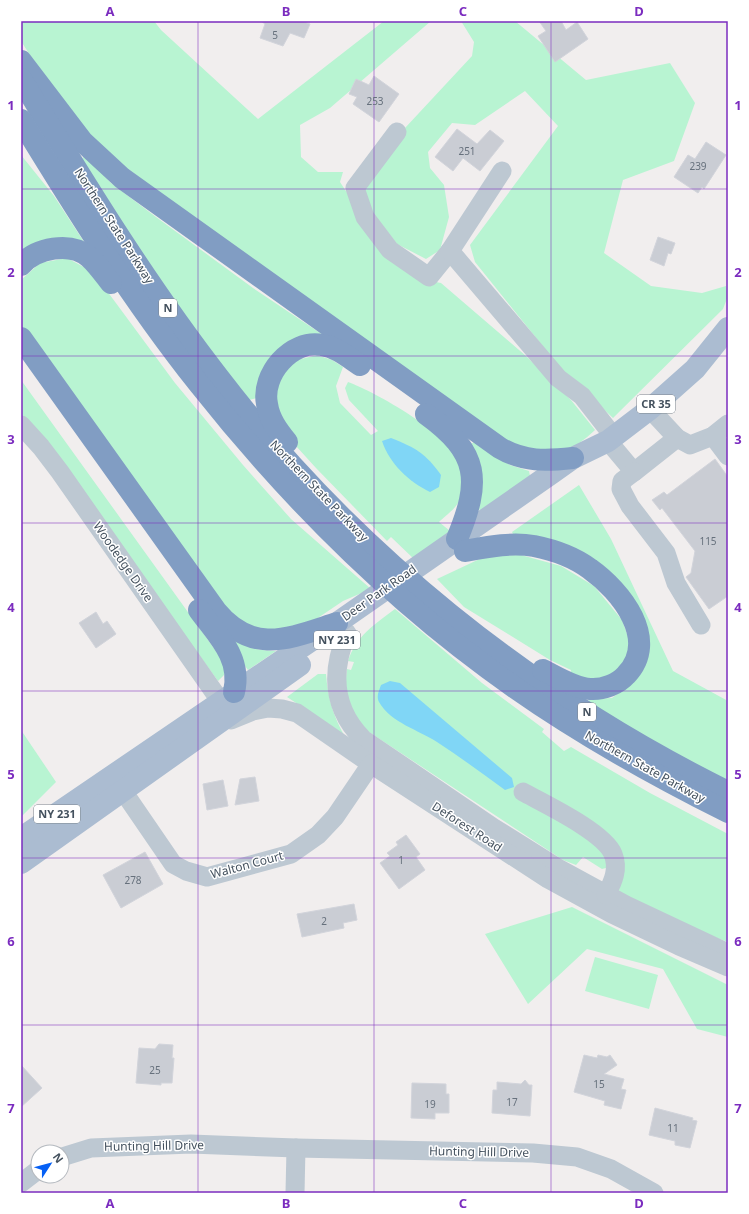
<svg xmlns="http://www.w3.org/2000/svg" width="749" height="1214" viewBox="0 0 749 1214" font-family="'Noto Sans',sans-serif">
  <rect width="100%" height="100%" fill="#f1eeee"/>
  <g fill="#b8f4d2">
    <path d="M 21,21 L 154,21 L 161,30 L 258,119 L 384,21 L 431,21 L 330,108 L 300,125 L 301,157 L 318,172 L 343,172 L 340,182 L 383,248 L 420,279 L 441,283 L 526,356 L 571,400 L 595,430 C 580,444 562,457 541,456 C 531,456 502,441 492,437 L 95,145 L 52,90 L 21,41 Z"/>
    <polygon points="461,21 515,21 586,80 670,63 695,103 674,161 623,180 604,253 651,286 702,293 726,286 728,296 723,309 613,418 562,370 475,262 470,245 558,126 525,91 475,125 452,123 428,152 430,168 444,185 449,217 440,250 426,259 397,244 369,208 362,183 405,128 472,56 474,42"/>
    <polygon points="21,155 54,196 86,245 21,256"/>
    <polygon points="83,157 87,158 111,183 156,217 253,288 323,335 257,398 249,400 193,331 82,161"/>
    <polygon points="67,258 93,272 175,383 243,465 291,519 371,589 343,601 300,630 278,636 233,623 21,331 21,280 40,263"/>
    <path d="M 317,355 L 332,360 L 343,367 L 336,386 L 340,403 L 371,435 L 378,431 L 349,400 L 345,388 L 348,382 C 376,392 451,435 460,463 C 464,474 463,493 458,503 C 454,510 444,517 439,522 L 450,531 L 415,560 L 391,537 L 387,541 L 316,468 L 286,435 L 275,406 L 276,383 L 293,361 Z"/>
    <polygon points="21,380 226,665 224,675 218,681 64,469 21,416"/>
    <polygon points="474,442 510,465 529,471 530,476 480,513 468,446"/>
    <polygon points="579,485 611,539 673,671 728,701 728,785 588,705 589,699 612,698 630,685 646,655 602,573 514,536 512,532"/>
    <polygon points="521,555 561,566 594,586 622,620 631,645 625,667 609,682 570,677 571,670 550,660 464,607 437,579 486,556"/>
    <path d="M 395,609 L 482,683 L 544,729 L 542,732 L 564,751 L 571,747 L 650,793 L 728,834 L 728,942 L 695,930 L 619,893 L 620,865 L 616,848 L 605,836 L 586,823 L 526,787 L 520,788 L 520,797 L 600,845 L 609,856 L 610,867 L 602,869 L 583,857 L 576,865 L 563,860 L 366,730 C 349,707 343,699 347,669 L 351,670 L 354,662 L 348,661 C 356,636 375,624 395,609 Z"/>
    <path d="M 215,625 C 236,642 249,651 276,651 L 248,670 Z"/>
    <path d="M 318,674 L 326,674 C 328,699 333,715 345,737 L 313,714 L 287,697 Z"/>
    <polygon points="21,730 56,782 21,817"/>
    <polygon points="572,907 728,985 728,1037 697,1029 663,969 587,949 528,1004 485,934"/>
    <polygon points="595,957 658,975 649,1009 585,991"/>
  </g>
  <g fill="#80d6f6">
    <path d="M 391,438 C 416,448 425,453 441,475 L 439,487 L 430,492 C 409,482 389,463 382,441 Z"/>
    <path d="M 390,681 L 400,683 L 512,778 L 514,787 L 505,790 C 483,774 460,757 437,742 C 419,730 391,723 379,702 C 376,696 379,691 381,685 Z"/>
  </g>
  <g fill="#cacdd4" stroke="#d2d4db">
    <polygon points="261,21 301,21 310,24 304,38 290,33 283,46 260,38 265,24"/>
    <polygon points="539,21 561,21 566,30 577,22 588,39 555,62 538,36 546,31"/>
    <polygon points="374,76 399,94 379,122 353,104 357,97 349,94 356,79 369,85"/>
    <polygon points="457,129 477,144 490,130 504,141 480,171 463,158 453,171 435,157"/>
    <polygon points="706,142 726,155 704,189 702,187 698,193 674,177 688,155 695,159"/>
    <polygon points="658,237 675,243 671,254 668,253 664,266 650,260"/>
    <polygon points="715,459 728,477 728,596 709,609 686,577 691,573 695,551 662,508 660,510 652,500 664,492 667,495"/>
    <polygon points="96,612 103,624 107,621 116,634 96,648 79,623"/>
    <polygon points="255,777 259,801 235,805 240,779"/>
    <polygon points="223,780 228,806 207,810 203,784"/>
    <polygon points="406,835 420,854 416,857 425,870 399,889 380,863 390,856 387,853 398,845 396,842"/>
    <polygon points="145,852 163,884 121,908 103,875"/>
    <polygon points="354,904 357,920 343,923 344,928 302,937 297,914"/>
    <polygon points="159,1044 173,1045 172,1058 174,1058 172,1083 161,1083 161,1085 136,1083 139,1048 155,1049"/>
    <polygon points="584,1055 597,1058 598,1055 607,1057 610,1055 617,1065 604,1074 624,1079 621,1089 626,1090 621,1109 604,1105 605,1101 574,1092"/>
    <polygon points="21,1065 42,1088 21,1107"/>
    <polygon points="525,1080 529,1085 532,1085 530,1116 492,1113 493,1090 497,1090 497,1082 521,1084"/>
    <polygon points="412,1083 446,1084 446,1094 449,1094 449,1113 435,1113 435,1119 411,1118"/>
    <polygon points="655,1108 693,1118 692,1120 697,1121 690,1148 675,1145 675,1141 649,1135"/>
  </g>
  <g fill="none" stroke-linecap="round" stroke-linejoin="round">
    <g stroke="#bdc8d2" stroke-width="19">
      <polyline points="397,132 355,188 365,217 390,250 429,277 450,251"/>
      <polyline points="502,171 450,251 558,378 582,396 614,437"/>
      <polyline points="650,409 677,438 690,445 713,436 728,424"/>
      <polyline points="21,425 41,447 60,472 221,702"/>
      <polyline points="713,436 728,456"/>
      <polyline points="608,441 634,472 677,438"/>
      <polyline points="634,472 622,481 621,489 630,506 666,553 676,583 701,625"/>
      <path d="M 347,633 C 331,671 332,708 363,739 L 494,828 L 558,868 L 626,905 L 728,953"/>
      <polyline points="231,720 253,711 268,708 282,709 297,713 371,764 548,879 612,914 679,946 728,967"/>
      <polyline points="123,791 173,864 186,871 207,877 291,854 318,835 335,817 371,764"/>
      <path d="M 523,792 C 545,804 604,832 613,854 C 619,869 613,882 606,895"/>
      <polyline points="62,1157 91,1148 191,1144 296,1148 533,1153 577,1157 611,1169 654,1193"/>
      <polyline points="21,1183 38,1170"/>
      <polyline points="295,1193 296,1148"/>
    </g>
    <g stroke="#abbcd1" stroke-width="22">
      <polyline points="21,838 337,623 552,473 573,458 608,441 650,409 695,369 728,328"/>
      <polyline points="21,863 300,665"/>
    </g>
    <g stroke="#819dc3" stroke-width="22">
      <path d="M 21,61 L 82,141 L 122,178 L 500,448 C 524,462 546,461 573,458"/>
      <path d="M 21,79 C 83,181 146,284 219,378 C 353,553 531,695 728,792"/>
      <path d="M 21,120 C 76,210 133,301 199,384 C 302,514 424,632 565,721 C 617,754 672,784 728,812"/>
      <path d="M 21,265 C 36,248 70,241 89,257 C 97,264 104,274 111,283"/>
      <path d="M 21,338 L 216,611 C 253,656 290,638 337,623"/>
      <path d="M 426,414 C 480,453 481,481 457,539"/>
      <path d="M 287,442 C 278,431 269,419 267,404 C 261,375 291,339 322,345 C 336,347 348,357 360,365"/>
      <path d="M 465,551 C 487,547 511,542 534,546 C 554,550 574,557 590,569 C 621,591 660,640 626,675 C 618,684 603,690 590,689 C 574,688 557,677 543,670"/>
      <path d="M 199,610 C 218,636 242,658 234,692"/>
    </g>
  </g>
  <path fill="none" stroke="#7b2cbf" stroke-width="1" stroke-opacity="0.55" d="M 198,21 L 198,1193M 374,21 L 374,1193M 551,21 L 551,1193M 21,189 L 728,189M 21,356 L 728,356M 21,523 L 728,523M 21,691 L 728,691M 21,858 L 728,858M 21,1025 L 728,1025"/>
  <g text-anchor="middle" stroke-width="3" stroke-linejoin="round" paint-order="stroke">
    <g font-size="10" fill="#66707c">
      <text x="275" y="39">5</text>
      <text x="375" y="105">253</text>
      <text x="467" y="155">251</text>
      <text x="698" y="170">239</text>
      <text x="708" y="545">115</text>
      <text x="401" y="864">1</text>
      <text x="133" y="884">278</text>
      <text x="324" y="925">2</text>
      <text x="155" y="1074">25</text>
      <text x="599" y="1088">15</text>
      <text x="512" y="1106">17</text>
      <text x="430" y="1108">19</text>
      <text x="673" y="1132">11</text>
    </g>
    <g fill="#fff" stroke="#7c858e" stroke-width="1">
      <rect x="159" y="299" width="18" height="18" rx="3"/>
      <rect x="637" y="395" width="38" height="18" rx="3"/>
      <rect x="314" y="631" width="46" height="18" rx="3"/>
      <rect x="578" y="703" width="18" height="18" rx="3"/>
      <rect x="34" y="805" width="46" height="18" rx="3"/>
    </g>
    <g font-size="11" font-weight="bold" fill="#44515e">
      <text x="168" y="312">N</text>
      <text x="656" y="408">CR 35</text>
      <text x="337" y="644">NY 231</text>
      <text x="587" y="716">N</text>
      <text x="57" y="818">NY 231</text>
    </g>
    <g font-size="12" fill="#44515e" stroke="#fff">
      <text transform="translate(114 226) rotate(57)" y="4">Northern State Parkway</text>
      <text transform="translate(319 491) rotate(46)" y="4">Northern State Parkway</text>
      <text transform="translate(123 562) rotate(55)" y="4">Woodedge Drive</text>
      <text transform="translate(379 593) rotate(-35)" y="4">Deer Park Road</text>
      <text transform="translate(645 767) rotate(29)" y="4">Northern State Parkway</text>
      <text transform="translate(467 827) rotate(33)" y="4">Deforest Road</text>
      <text transform="translate(247 865) rotate(-15)" y="4">Walton Court</text>
      <text transform="translate(154 1146) rotate(-1)" y="4">Hunting Hill Drive</text>
      <text transform="translate(479 1152) rotate(1)" y="4">Hunting Hill Drive</text>
    </g>
  </g>
  <rect width="749" height="1214" fill="none" stroke="#ffffff" stroke-width="44"/>
  <g transform="translate(50 1164) rotate(54)"><circle r="19" fill="#ffffff" stroke="#b4b9bf"/>
  <path d="M0-3L7 15L0 10L-7 15Z" fill="#0560f5"/>
  <text y="-6" font-size="11" font-weight="bold" text-anchor="middle" fill="#44515e">N</text>
  </g>
  <rect x="22" y="22" width="705" height="1170" fill="none" stroke="#7b2cbf" stroke-width="1.5"/>
  <g font-size="13" text-anchor="middle" font-weight="bold" fill="#7b2cbf">
    <text x="110" y="16">A</text>
    <text x="286" y="16">B</text>
    <text x="463" y="16">C</text>
    <text x="639" y="16">D</text>
    <text x="11" y="110">1</text>
    <text x="738" y="110">1</text>
    <text x="11" y="277">2</text>
    <text x="738" y="277">2</text>
    <text x="11" y="444">3</text>
    <text x="738" y="444">3</text>
    <text x="11" y="612">4</text>
    <text x="738" y="612">4</text>
    <text x="11" y="779">5</text>
    <text x="738" y="779">5</text>
    <text x="11" y="946">6</text>
    <text x="738" y="946">6</text>
    <text x="11" y="1113">7</text>
    <text x="738" y="1113">7</text>
    <text x="110" y="1208">A</text>
    <text x="286" y="1208">B</text>
    <text x="463" y="1208">C</text>
    <text x="639" y="1208">D</text>
  </g>
</svg>
